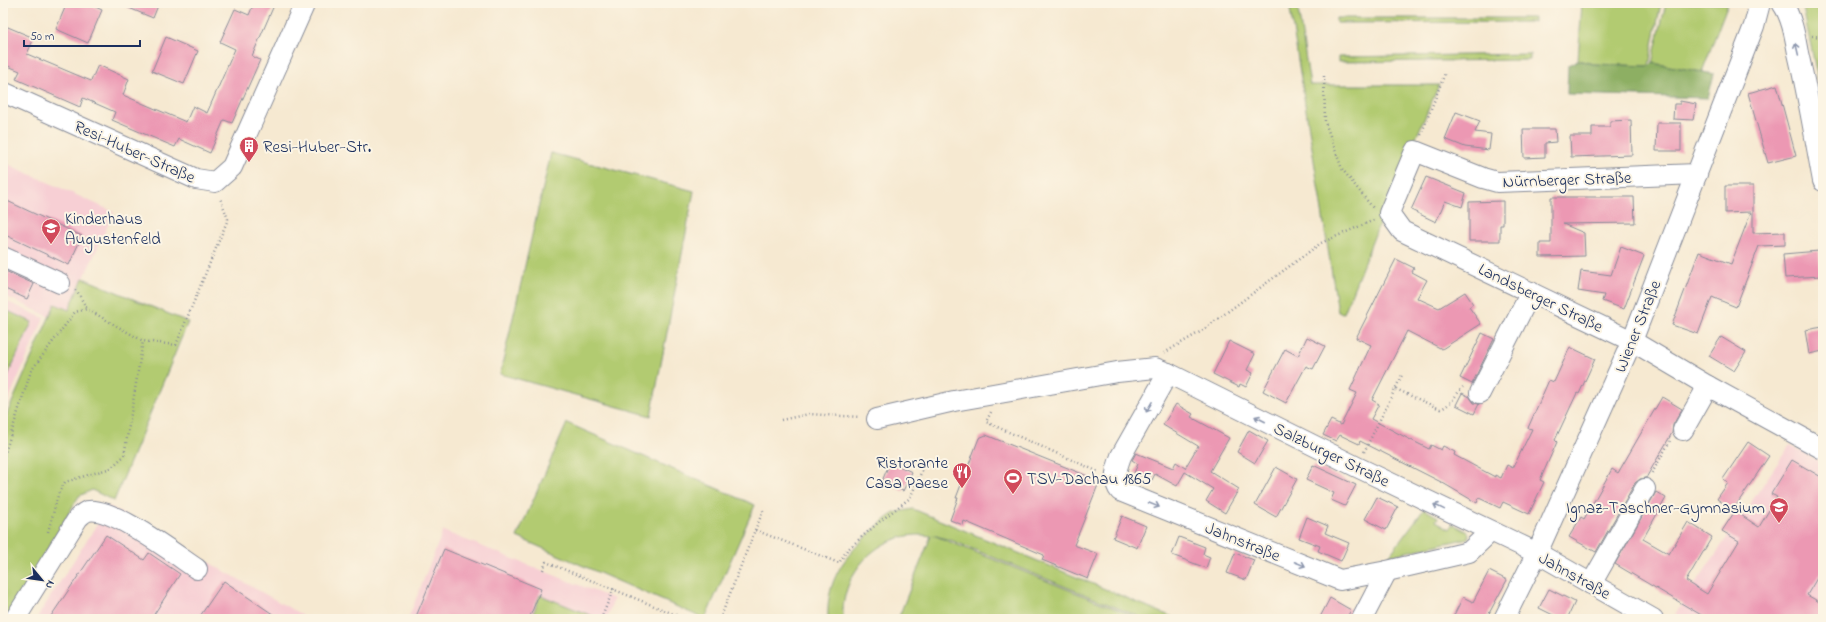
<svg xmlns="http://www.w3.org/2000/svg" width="1826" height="622" viewBox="0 0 1826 622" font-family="'Indie Flower',sans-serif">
  <rect width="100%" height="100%" fill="#fcf5e5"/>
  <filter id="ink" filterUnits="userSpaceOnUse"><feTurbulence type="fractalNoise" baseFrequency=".025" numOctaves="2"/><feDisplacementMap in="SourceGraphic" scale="8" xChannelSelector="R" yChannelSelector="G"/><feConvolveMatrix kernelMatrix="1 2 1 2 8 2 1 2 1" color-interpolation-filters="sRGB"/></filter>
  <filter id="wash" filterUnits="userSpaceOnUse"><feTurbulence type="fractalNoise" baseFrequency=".012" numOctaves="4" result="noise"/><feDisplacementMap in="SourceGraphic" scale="16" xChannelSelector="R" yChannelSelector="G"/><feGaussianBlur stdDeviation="0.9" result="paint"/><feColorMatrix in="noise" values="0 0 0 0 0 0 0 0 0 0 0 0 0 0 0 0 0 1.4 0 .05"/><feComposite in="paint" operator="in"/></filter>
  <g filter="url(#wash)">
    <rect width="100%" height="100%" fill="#f6e9d1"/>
    <g fill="#f7cfd4">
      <polygon points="3,162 114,212 69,310 55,304 50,317 3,295"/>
      <polygon points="3,300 44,318 3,412"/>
      <polygon points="1790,445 1823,463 1823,619 1685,619 1675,614"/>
      <polygon points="109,506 309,619 36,619"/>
      <polygon points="443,531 614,599 606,619 408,619"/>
    </g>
    <g fill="#b2cb71" stroke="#667d68">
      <polygon points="1289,3 1297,3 1310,85 1439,85 1385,209 1344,313 1338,312"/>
      <polygon points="1582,3 1661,3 1649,66 1593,64 1578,60"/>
      <polygon points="1666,3 1728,3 1702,72 1652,63"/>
      <polygon points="1802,3 1823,3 1823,83 1818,80"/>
      <polygon points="1336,18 1534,18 1534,22 1336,23"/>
      <polygon points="1530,54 1530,60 1338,62 1338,57"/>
      <polygon points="551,153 694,191 651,416 500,374"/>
      <polygon points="83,278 188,322 114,501 92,490 79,496 6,619 3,619 3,423 55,304 69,310"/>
      <polygon points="3,309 32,322 3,386"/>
      <polygon points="567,423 755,505 705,619 517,537"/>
      <path d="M 913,509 L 1177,619 L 1145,619 L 953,541 L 933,535 L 1141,619 L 898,619 L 931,536 C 882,528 840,571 843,619 L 828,619 C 826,580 844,557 871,532 C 879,525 886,517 895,513 C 901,511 908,510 913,509 Z"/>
      <polygon points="1424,509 1438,517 1436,521 1450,529 1453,524 1468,532 1469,535 1468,538 1389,556"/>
      <polygon points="540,595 597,618 596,619 531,619"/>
    </g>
    <polygon fill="#8daf63" stroke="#546f60" points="1578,60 1593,64 1649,66 1652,63 1714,74 1708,98 1567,94 1568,65"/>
    <g id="blocks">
      <g fill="#ec98b3">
        <polygon points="67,3 87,3 102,10 88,43 56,29"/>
        <polygon points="117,3 159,3 153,18"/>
        <polygon points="254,3 275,3 252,56 260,60 232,123 224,120 210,153 179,139 175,147 112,120 115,112 83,98 80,107 16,79 20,71 3,64 3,25 34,38 27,54 91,81 98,65 129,79 123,95 186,122 193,106 207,113 235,49 220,42 235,9 249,15"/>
        <polygon points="166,37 198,51 184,84 152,71"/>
        <polygon points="1777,85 1796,156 1768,163 1748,93"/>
        <polygon points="1680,101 1696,104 1693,120 1673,119 1674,104 1680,104"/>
        <polygon points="1456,112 1480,121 1475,132 1491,134 1489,150 1465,147 1445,139"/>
        <polygon points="1631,120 1632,155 1571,157 1570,136 1592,136 1592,127 1610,127 1610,121"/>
        <polygon points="1657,123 1681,123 1681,151 1656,151"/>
        <polygon points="1523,129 1555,129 1556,142 1545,143 1545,157 1524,158"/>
        <polygon points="1426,177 1466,193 1462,207 1445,201 1436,222 1411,210"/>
        <polygon points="1725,186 1753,186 1753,233 1785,232 1785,245 1759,246 1736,307 1712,297 1698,334 1672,325 1699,252 1731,264 1751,212 1725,213"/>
        <polygon points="1551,197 1634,197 1635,223 1563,224 1584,233 1585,256 1540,257 1540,243 1551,243"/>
        <polygon points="3,199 82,236 69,265 3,234"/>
        <polygon points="1503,201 1503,225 1500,225 1500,241 1469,241 1469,202"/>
        <polygon points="1621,247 1644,256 1624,309 1602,301 1604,295 1578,291 1581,271 1611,275"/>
        <polygon points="1819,251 1821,276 1785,278 1783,254"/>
        <polygon points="1396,259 1414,268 1412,272 1427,280 1417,298 1439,308 1465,292 1473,304 1469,307 1481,324 1442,349 1407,331 1372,400 1379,404 1371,419 1407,438 1429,449 1431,445 1441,450 1443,446 1455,452 1454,455 1495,477 1495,475 1501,478 1507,465 1513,468 1532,429 1528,428 1549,380 1554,382 1570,347 1595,359 1579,394 1577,393 1555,440 1557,442 1540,480 1544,482 1529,514 1503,502 1500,508 1479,498 1477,503 1441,482 1360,441 1359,444 1340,435 1336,441 1323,435 1331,420 1341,425 1357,393 1350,390 1371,345 1356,338"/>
        <polygon points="3,270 34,284 27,299 3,288"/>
        <polygon points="1823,327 1823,351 1809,354 1805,330"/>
        <polygon points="1482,333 1494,339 1472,384 1460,378"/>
        <polygon points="1307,337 1325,346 1313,369 1306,366 1286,403 1263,391 1285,349 1298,356"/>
        <polygon points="1721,337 1746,352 1734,371 1709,356"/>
        <polygon points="1229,341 1255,354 1247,370 1253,373 1246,387 1240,384 1239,387 1213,374"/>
        <polygon points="1462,393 1470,397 1474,403 1479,404 1474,414 1456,405"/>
        <polygon points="1662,397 1682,409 1673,425 1672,433 1646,478 1640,479 1635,483 1596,552 1569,537 1581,517 1584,519 1612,469 1618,473"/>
        <polygon points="1176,404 1193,414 1191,417 1229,438 1210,471 1239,489 1225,513 1206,501 1213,489 1185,472 1177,486 1155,474 1152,480 1134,473 1138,464 1132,460 1136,453 1173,468 1176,462 1185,468 1198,446 1163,425"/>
        <polygon points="1249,430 1268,441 1255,463 1237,452"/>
        <polygon points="986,435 1095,479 1098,485 1074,545 1098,554 1088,579 1042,560 1044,555 964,521 963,525 950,520 958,498 956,498 979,438"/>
        <polygon points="1748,442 1769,456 1733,510 1717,499 1728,483 1723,479"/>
        <polygon points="1792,460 1823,478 1823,568 1807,595 1823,604 1823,619 1708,619 1615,564 1656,492 1666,498 1643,539 1669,554 1688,522 1712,537 1686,581 1707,594 1739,541 1722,531 1735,511 1759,527 1777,497 1771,494"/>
        <polygon points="890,462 912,472 903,491 882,481"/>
        <polygon points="1313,465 1356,485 1345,506 1331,500 1334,493 1306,480"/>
        <polygon points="1276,467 1297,479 1276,517 1255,505"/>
        <polygon points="1377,497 1398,507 1386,530 1365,519"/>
        <polygon points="1122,516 1146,526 1137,548 1113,538"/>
        <polygon points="1307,517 1328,526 1325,533 1349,543 1341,561 1318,551 1320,546 1299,538"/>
        <polygon points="106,535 144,560 149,553 180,574 151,619 49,619"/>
        <polygon points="1179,537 1205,547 1203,554 1210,557 1206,568 1172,555"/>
        <polygon points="444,549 541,589 529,619 415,619"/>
        <polygon points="1235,553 1254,560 1246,580 1227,573"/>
        <polygon points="1489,571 1507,580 1486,619 1452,619 1463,597 1473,602"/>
        <polygon points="224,581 280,619 198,619"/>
        <polygon points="1549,589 1575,602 1567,619 1561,619 1539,608"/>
        <polygon points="1330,598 1351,610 1346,619 1319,619"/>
      </g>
    </g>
  </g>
  <g filter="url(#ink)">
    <use href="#blocks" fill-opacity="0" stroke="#888c98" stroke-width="1"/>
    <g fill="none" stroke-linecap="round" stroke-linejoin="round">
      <g stroke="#888c98" stroke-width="22">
        <g id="minor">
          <path d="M 1782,3 C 1792,17 1795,37 1798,53 C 1808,95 1815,138 1823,181"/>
          <polyline points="3,92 196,179 215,182 232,167 305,3"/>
          <polyline points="1697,174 1497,182 1483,178 1415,151 1389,213 1402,231 1632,341 1708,386 1823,449"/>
          <polyline points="3,257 60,283"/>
          <path d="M 1168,373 L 1121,456 C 1117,467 1112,481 1120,491 L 1340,580 L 1387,571 L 1469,552 L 1490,532"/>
          <polyline points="1480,393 1531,292"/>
          <polyline points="877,419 954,401 1117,372 1155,368 1168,373 1357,467 1537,553 1653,619"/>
          <polyline points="1683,430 1708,386"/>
          <polyline points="1591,584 1645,489"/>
          <path d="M 15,619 L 78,518 C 81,515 84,512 88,511 C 112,506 176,555 197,569"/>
          <polyline points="1362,619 1387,571"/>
          <polyline points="1504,619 1537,553 1632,341 1754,26 1760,3"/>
        </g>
      </g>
      <g stroke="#888c98" stroke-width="2.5" stroke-dasharray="1 3" stroke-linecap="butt">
        <polyline points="1812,36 1823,37"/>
        <polyline points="1324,76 1325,122 1342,169 1373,208"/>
        <polyline points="1421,135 1445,73"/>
        <polyline points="75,290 77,291 87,309"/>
        <polyline points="1164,353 1200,332 1321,243 1374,220"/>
        <path d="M 1396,389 L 1440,409 C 1452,405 1455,395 1463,387"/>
        <polyline points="991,412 986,422 1099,472"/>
        <polyline points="781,420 809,414 860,417"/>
        <polyline points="1364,452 1402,375"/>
        <polyline points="3,459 31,371 75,312 87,309 143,341 176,345 228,219 220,198"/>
        <polyline points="1652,473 1670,441"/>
        <polyline points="755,530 764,509"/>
        <polyline points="48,532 59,492 65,482 111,468 124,456 143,341"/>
        <polyline points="543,570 546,562 686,619"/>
        <polyline points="601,619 614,588"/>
        <polyline points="720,619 755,530 839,563 847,550 879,522 910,498 928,457"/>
      </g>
      <use href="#minor" stroke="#fff" stroke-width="20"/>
    </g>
    <defs><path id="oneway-shaft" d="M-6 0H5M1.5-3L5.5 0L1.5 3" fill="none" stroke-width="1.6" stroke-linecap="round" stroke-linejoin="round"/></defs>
    <g stroke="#8d97ae">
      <use href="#oneway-shaft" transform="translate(1797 49) rotate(-103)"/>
      <use href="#oneway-shaft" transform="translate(1149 407) rotate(120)"/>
      <use href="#oneway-shaft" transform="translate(1260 419) rotate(-153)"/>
      <use href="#oneway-shaft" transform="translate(1154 505) rotate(22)"/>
      <use href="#oneway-shaft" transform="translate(1439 507) rotate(-154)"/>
      <use href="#oneway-shaft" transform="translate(1300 564) rotate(22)"/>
    </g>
  </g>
  <defs>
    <g id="building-pin" transform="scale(1)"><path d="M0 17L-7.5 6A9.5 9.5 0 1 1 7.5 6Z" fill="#d1495b" stroke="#fcf5e5"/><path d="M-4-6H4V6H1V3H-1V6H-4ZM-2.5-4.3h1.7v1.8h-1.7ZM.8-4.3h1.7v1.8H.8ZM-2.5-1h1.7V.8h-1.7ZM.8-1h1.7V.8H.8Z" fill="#fff"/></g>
    <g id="school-pin" transform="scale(1)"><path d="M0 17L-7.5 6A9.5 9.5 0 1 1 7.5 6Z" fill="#d1495b" stroke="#fcf5e5"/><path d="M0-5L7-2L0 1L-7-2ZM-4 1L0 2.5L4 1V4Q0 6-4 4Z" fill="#fff"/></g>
    <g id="restaurant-pin" transform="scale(1)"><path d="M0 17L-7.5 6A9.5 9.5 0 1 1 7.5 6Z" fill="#d1495b" stroke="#fcf5e5"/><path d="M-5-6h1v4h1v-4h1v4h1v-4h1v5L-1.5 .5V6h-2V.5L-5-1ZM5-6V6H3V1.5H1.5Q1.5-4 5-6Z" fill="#fff"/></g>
    <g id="stadium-pin" transform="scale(1)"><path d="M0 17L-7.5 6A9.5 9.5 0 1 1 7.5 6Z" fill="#d1495b" stroke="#fcf5e5"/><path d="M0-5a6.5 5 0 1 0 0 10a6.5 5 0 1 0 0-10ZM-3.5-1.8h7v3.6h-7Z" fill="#fff"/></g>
  </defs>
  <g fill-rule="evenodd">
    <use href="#building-pin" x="249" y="146"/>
    <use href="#school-pin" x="51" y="228"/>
    <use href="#restaurant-pin" x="962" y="472"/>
    <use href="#stadium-pin" x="1013" y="478"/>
    <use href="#school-pin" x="1779" y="507"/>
  </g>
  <g text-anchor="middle" stroke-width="4" stroke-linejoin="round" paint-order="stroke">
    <g font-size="17" fill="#1b2f5e" stroke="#fcf5e5" text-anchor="start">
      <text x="263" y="152">Resi-Huber-Str.</text>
      <text x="65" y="224">Kinderhaus<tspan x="65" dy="20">Augustenfeld</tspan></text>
      <text x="948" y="468" text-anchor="end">Ristorante<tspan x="948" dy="20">Casa Paese</tspan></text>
      <text x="1027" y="484">TSV-Dachau 1865</text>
      <text x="1765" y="513" text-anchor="end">Ignaz-Taschner-Gymnasium</text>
    </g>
    <g font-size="17" fill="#1b2f5e" stroke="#fcf5e5">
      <text transform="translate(135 151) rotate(24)" y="6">Resi-Huber-Straße</text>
      <text transform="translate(1567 179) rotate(-2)" y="6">Nürnberger Straße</text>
      <text transform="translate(1541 297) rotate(26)" y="6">Landsberger Straße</text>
      <text transform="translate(1637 326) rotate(-68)" y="6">Wiener Straße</text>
      <text transform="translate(1332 454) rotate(26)" y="6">Salzburger Straße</text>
      <text transform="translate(1243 541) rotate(22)" y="6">Jahnstraße</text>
      <text transform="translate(1575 575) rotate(29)" y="6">Jahnstraße</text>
    </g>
  </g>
  <rect width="1826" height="622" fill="none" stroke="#fcf5e5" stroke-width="16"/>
  <g transform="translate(42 580) rotate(119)" stroke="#fcf5e5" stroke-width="3" paint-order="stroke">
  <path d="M0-3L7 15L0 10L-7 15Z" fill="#1b2f5e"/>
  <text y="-6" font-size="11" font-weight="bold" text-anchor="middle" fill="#1b2f5e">N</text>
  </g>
  <path d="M24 40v6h116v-6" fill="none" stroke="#1b2f5e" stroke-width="2"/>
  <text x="30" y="40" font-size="12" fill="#1b2f5e" stroke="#fcf5e5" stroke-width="3" paint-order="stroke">50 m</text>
</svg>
